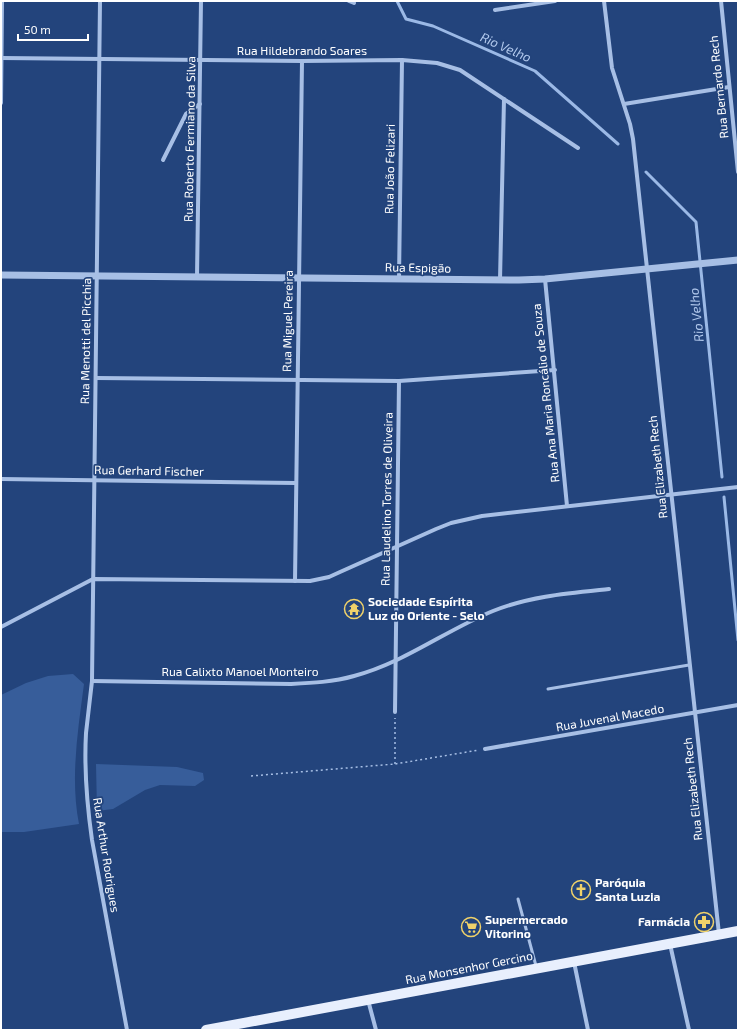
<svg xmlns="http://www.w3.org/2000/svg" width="739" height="1031" viewBox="0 0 739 1031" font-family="'Exo 2',sans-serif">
  <rect width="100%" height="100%" fill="#23447c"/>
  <g fill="#375d9a">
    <path d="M 73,674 L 84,684 C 78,730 70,778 79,824 L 24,832 L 1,832 L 1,695 L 26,683 L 48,676 Z"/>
    <polygon points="96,764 177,767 203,773 204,780 195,786 160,785 145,790 113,809 97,811"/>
  </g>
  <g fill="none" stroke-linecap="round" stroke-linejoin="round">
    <g stroke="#9bb9e6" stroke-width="3">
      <polyline points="397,1 406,19 433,26 535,71 618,144"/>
      <polyline points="646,172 696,222 722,477"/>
      <polyline points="724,497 738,640"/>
    </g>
    <g stroke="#a7bfe5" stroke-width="1.5" stroke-dasharray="2 3" stroke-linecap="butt">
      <polyline points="395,764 395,718"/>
      <polyline points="251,776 395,764 479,750"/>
    </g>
    <g stroke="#a7bfe5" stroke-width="3">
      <polyline points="548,689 689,665"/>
      <polyline points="518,899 536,966"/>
    </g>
    <g stroke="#a7bfe5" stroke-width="4">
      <path d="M 100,1 L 92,681 C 90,699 88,716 86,733 C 84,769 87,805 92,840 L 127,1030"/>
      <polyline points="349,1 354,3"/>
      <polyline points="604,1 612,68 630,124 633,139 719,934"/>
      <polyline points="721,1 738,172"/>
      <polyline points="495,10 555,1"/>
      <polyline points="1,58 302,61 402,60 437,63 460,70 578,148"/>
      <polyline points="1,103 2,1"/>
      <polyline points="624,104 729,87"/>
      <polyline points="163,160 186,114 200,104"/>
      <polyline points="197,277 201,1"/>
      <polyline points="399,279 402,60"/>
      <polyline points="545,279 567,506"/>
      <polyline points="500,280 504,99"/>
      <polyline points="96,378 399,381 555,370"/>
      <polyline points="1,479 296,483"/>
      <polyline points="295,581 302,61"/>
      <polyline points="1,627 93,579 310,581 329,577 340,572 436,529 451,523 482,516 738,487"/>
      <path d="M 92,681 L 291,684 C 312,683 333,682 354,676 C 404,663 446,630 493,611 C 530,596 570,593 609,589"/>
      <polyline points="395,712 399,381"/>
      <polyline points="485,749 738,705"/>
      <polyline points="670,944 689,1030"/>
      <polyline points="574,962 588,1030"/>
      <polyline points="368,1000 376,1030"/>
    </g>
    <polyline stroke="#a7bfe5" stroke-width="7" points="1,275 519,280 545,279 738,260"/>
    <polyline stroke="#e8effd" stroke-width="10" points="206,1030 738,931"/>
  </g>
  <defs>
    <g id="temple-ring" transform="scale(1)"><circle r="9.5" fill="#23447c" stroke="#f0d26a" stroke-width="1.5"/><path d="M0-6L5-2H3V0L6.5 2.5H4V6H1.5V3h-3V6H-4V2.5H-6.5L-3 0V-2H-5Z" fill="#f0d26a"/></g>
    <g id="church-ring" transform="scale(1)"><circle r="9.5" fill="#23447c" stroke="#f0d26a" stroke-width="1.5"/><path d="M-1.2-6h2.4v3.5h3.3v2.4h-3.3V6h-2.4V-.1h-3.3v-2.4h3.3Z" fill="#f0d26a"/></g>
    <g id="pharmacy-ring" transform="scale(1)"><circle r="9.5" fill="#23447c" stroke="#f0d26a" stroke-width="1.5"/><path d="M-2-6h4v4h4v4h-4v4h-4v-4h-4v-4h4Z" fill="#f0d26a"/></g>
    <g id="supermarket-ring" transform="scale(1)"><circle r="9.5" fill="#23447c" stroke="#f0d26a" stroke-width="1.5"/><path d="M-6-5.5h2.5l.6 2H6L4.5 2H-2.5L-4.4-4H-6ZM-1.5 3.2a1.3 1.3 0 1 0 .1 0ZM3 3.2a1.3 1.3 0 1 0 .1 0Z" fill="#f0d26a"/></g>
  </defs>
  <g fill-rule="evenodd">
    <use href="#temple-ring" x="354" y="609"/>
    <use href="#church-ring" x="581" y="890"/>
    <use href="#pharmacy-ring" x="704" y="922"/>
    <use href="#supermarket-ring" x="471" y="927"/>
  </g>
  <g text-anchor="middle" stroke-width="3.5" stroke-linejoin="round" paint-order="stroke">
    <g font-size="12" fill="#fff" stroke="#23447c">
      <text x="302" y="55">Rua Hildebrando Soares</text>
      <text transform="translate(719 87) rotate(-96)" y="4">Rua Bernardo Rech</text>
      <text transform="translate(190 139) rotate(-89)" y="4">Rua Roberto Fermiano da Silva</text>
      <text transform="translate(390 169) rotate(-89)" y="4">Rua João Felizari</text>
      <text transform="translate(418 268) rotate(1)" y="4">Rua Espigão</text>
      <text transform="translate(288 321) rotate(-89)" y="4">Rua Miguel Pereira</text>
      <text transform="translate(86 341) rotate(-89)" y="4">Rua Menotti del Picchia</text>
      <text transform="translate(546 393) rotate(-96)" y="4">Rua Ana Maria Roncálio de Souza</text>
      <text transform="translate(658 467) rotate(-96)" y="4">Rua Elizabeth Rech</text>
      <text transform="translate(149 471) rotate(1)" y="4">Rua Gerhard Fischer</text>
      <text transform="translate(387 499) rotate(-89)" y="4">Rua Laudelino Torres de Oliveira</text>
      <text x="240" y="676">Rua Calixto Manoel Monteiro</text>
      <text transform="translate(610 718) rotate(-10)" y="4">Rua Juvenal Macedo</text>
      <text transform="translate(693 789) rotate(-96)" y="4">Rua Elizabeth Rech</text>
      <text transform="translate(106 855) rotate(81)" y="4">Rua Arthur Rodrigues</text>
      <text transform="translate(469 968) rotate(-11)" y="4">Rua Monsenhor Gercino</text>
    </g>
    <g font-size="12" font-weight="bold" fill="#fff" stroke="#23447c" text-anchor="start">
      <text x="368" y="606">Sociedade Espírita<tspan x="368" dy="14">Luz do Oriente - Selo</tspan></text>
      <text x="595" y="887">Paróquia<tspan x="595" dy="14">Santa Luzia</tspan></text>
      <text x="485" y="924">Supermercado<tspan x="485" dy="14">Vitorino</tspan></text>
      <text x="690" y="926" text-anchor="end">Farmácia</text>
    </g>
    <g font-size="13" font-style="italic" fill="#b2c9ed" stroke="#23447c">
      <text transform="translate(506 47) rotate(24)" y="5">Rio Velho</text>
      <text transform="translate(696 315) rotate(-96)" y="5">Rio Velho</text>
    </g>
  </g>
  <rect width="739" height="1031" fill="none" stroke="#ffffff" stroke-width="4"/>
  <path d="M18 34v6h70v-6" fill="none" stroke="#ffffff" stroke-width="2"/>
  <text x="24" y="34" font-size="12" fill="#ffffff" stroke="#23447c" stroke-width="3" paint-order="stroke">50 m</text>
</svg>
